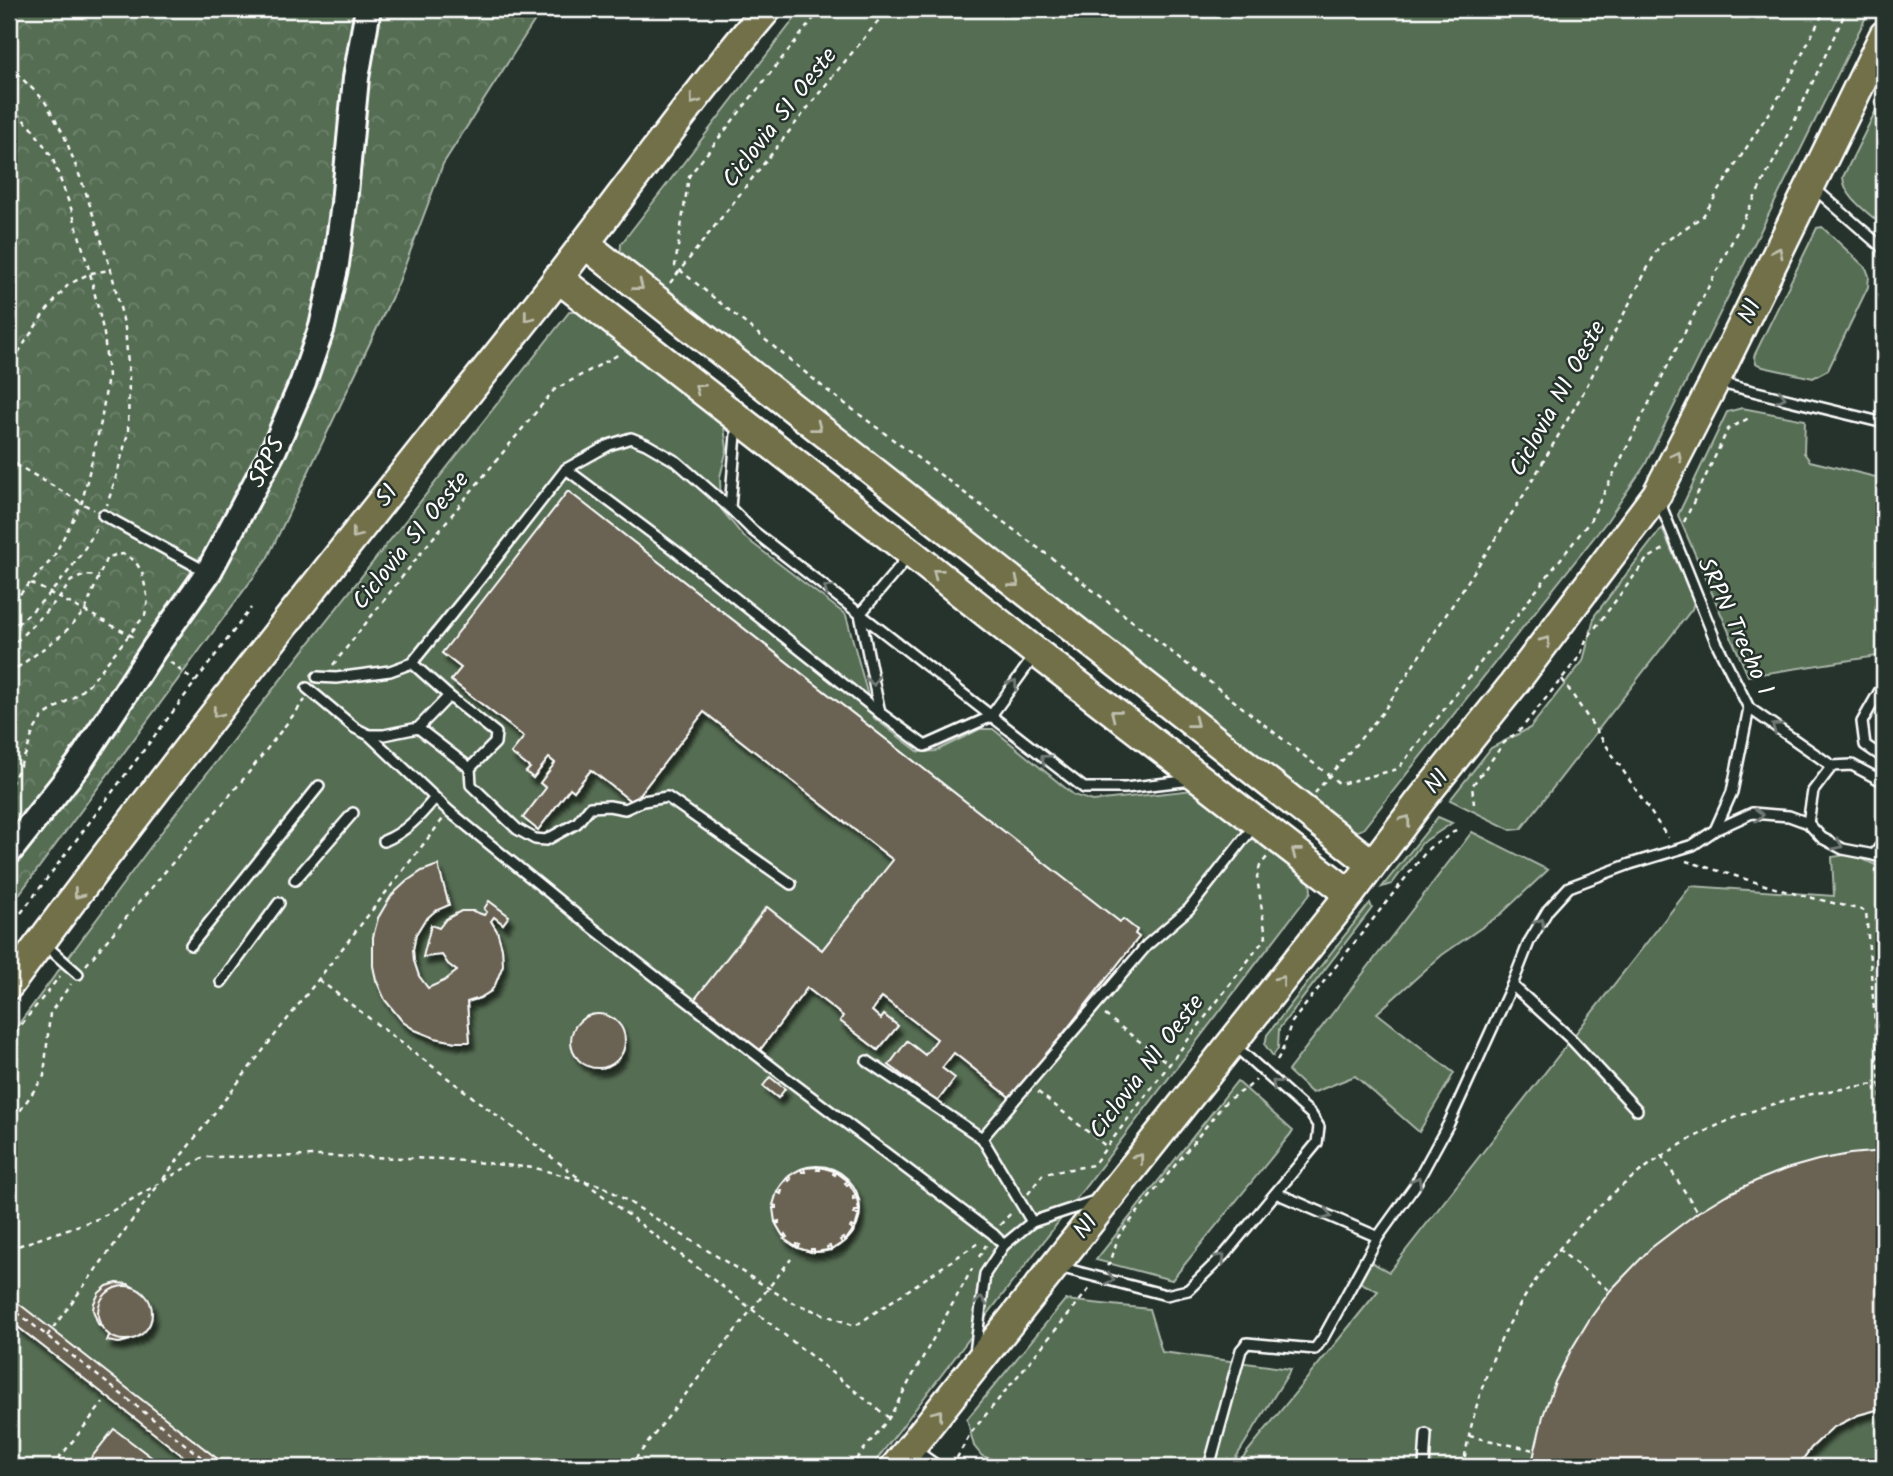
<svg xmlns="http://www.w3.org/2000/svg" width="1893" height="1476" viewBox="0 0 1893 1476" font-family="Kalam,sans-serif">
  <defs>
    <pattern id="park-crowns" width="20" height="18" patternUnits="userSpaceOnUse" patternTransform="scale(1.75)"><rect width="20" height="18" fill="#556d53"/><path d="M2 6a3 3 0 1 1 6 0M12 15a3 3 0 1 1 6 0" fill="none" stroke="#6e836d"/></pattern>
    <filter id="shadow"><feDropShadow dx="4" dy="7" stdDeviation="2" flood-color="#0009"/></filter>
  </defs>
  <rect width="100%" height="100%" fill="#26332d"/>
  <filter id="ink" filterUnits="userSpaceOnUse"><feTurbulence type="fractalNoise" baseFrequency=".0143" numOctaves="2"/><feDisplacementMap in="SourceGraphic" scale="14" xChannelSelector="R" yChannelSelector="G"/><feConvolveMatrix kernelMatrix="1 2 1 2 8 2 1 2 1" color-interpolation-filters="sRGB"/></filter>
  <g filter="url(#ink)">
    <g fill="#556d53" stroke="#aab6a9" stroke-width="2" fill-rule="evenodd">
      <polygon points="802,9 1870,9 1645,465 1607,521 1363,829 1355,832 1340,825 620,259 621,244"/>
      <path d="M 1884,94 L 1884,227 C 1869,213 1844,198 1843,177 Z"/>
      <polygon points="1822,227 1866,268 1869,276 1868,287 1828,370 1813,378 1763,367 1756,363 1754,356 1817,228"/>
      <path d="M 570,311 L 585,311 L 723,419 L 727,449 L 720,477 L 721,509 L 743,536 L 846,615 L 874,718 L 919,752 L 936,751 L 980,729 L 993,729 L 1074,795 L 1093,801 L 1193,790 L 1310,879 L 1311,892 L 871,1467 L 9,1467 L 9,1037 L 175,814 ZM 569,492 L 1120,922 L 1123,919 L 1137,930 L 1135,934 L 1139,938 L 1012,1098 L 954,1053 L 942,1068 L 955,1079 L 937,1102 L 889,1065 L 907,1041 L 925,1055 L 937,1039 L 882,997 L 872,1011 L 881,1019 L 884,1015 L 898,1026 L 878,1050 L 840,1021 L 843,1016 L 807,988 L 760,1049 L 695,999 L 766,907 L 822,950 L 893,860 L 704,712 L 591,770 L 574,791 L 570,788 L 538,829 L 523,817 L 546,788 L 540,783 L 555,763 L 549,758 L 534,778 L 526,773 L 530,768 L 524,737 L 451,681 L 461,668 L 442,653 Z"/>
      <polygon points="1742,408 1805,420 1804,453 1810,461 1884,479 1884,655 1748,676 1678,515 1727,412"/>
      <polygon points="1662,528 1694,602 1692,609 1521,829 1511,830 1450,800 1491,748 1530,728 1583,661 1595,615"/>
      <polygon points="1438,817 1452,823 1422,843 1392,884 1382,887"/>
      <polygon points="1472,832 1548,870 1501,914 1442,955 1377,1013 1454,1073 1419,1132 1355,1076 1312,1093 1288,1071"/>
      <polygon points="1852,854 1884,869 1884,1467 1235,1467 1378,1291 1359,1282 1369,1261 1389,1272 1691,886 1834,896 1832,857"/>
      <polygon points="1370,903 1372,908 1279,1029 1278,1048 1273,1056 1265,1045 1267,1035"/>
      <polygon points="1237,1081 1293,1131 1172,1280 1096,1260"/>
      <polygon points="1065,1300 1149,1309 1162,1352 1291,1369 1230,1467 1013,1466 982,1456 974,1446 967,1419"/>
    </g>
    <polygon fill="url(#park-crowns)" stroke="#aab6a9" stroke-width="2" points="9,9 542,9 443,164 398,284 267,559 9,908"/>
    <g fill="#6a6252" stroke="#fff" stroke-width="2" filter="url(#shadow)">
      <polygon points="568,491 1120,922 1123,919 1137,930 1135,934 1139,937 1012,1099 954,1053 942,1068 955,1078 937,1102 889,1065 907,1041 925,1055 937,1039 882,997 872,1011 881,1019 884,1015 898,1026 878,1050 840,1021 843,1016 807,988 760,1050 695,999 767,907 822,950 893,860 704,712 633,803 591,770 574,791 570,788 538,830 523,818 546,788 540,783 555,763 549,758 533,778 526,772 530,768 511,753 524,737 451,680 461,668 442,653"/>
      <polygon points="438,865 449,905 435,911 424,921 416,934 413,950 414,961 419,976 428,988 444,981 457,971 448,964 442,955 423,957 431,925 439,928 446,919 461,911 473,911 484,915 487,912 484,909 489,901 509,916 503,924 494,917 491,921 497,931 502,948 503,965 495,985 491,991 480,998 467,1002 470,1042 456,1042 435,1038 415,1030 403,1022 385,1000 376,980 373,966 373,937 378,918 385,906 392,895 407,881 422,871"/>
      <circle cx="598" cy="1041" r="27"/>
      <polygon points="770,1077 785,1089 778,1098 763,1086"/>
      <polygon points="1883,1151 1884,1151 1884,1408 1858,1415 1832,1428 1811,1448 1797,1467 1531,1467 1543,1416 1555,1382 1571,1350 1589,1320 1610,1291 1651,1248 1698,1212 1726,1195 1756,1181 1786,1169 1818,1160 1850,1154"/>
      <circle cx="817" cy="1209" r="43"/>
      <polygon points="818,1167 817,1170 820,1170 820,1167 834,1171 833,1174 835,1175 836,1172 848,1181 845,1183 847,1185 849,1183 856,1195 853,1196 853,1199 857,1198 859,1211 855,1211 854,1214 859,1214 855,1228 851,1226 850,1228 853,1230 845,1241 843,1238 840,1240 842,1243 831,1250 830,1246 827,1247 828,1250 814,1252 814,1249 811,1249 811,1252 798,1248 800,1245 797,1244 796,1247 784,1239 787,1237 785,1234 783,1236 776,1224 779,1223 779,1221 775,1222 773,1208 777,1208 777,1206 773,1205 777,1192 781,1194 782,1191 778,1190 787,1178 789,1181 791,1179 789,1176 801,1169 802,1172 805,1172 804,1168"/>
      <polygon points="117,1283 128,1284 138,1290 145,1300 147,1311 145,1323 139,1333 130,1340 119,1343 107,1341 110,1333 98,1324 93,1310 94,1303 99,1293 107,1286"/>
      <circle cx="125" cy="1313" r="27"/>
      <polygon points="9,1296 228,1467 197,1467 9,1320"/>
      <polygon points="114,1429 159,1463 156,1467 84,1467"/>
    </g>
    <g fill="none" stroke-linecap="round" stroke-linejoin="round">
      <g stroke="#fff" stroke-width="14">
        <g id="service">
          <polyline points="1866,83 1884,81"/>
          <polyline points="1814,188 1884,249"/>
          <polyline points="1720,383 1884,423"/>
          <polyline points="737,422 730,508 752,530 1084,788 1125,788 1192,780"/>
          <polyline points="566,469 677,552 880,713"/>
          <polyline points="1658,498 1716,642 1749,708 1832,766 1852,765 1884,782"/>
          <polyline points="103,515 207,572"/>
          <polyline points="908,557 860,614 880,713 925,746 990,717 1030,662 1031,654"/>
          <polyline points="412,663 449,696"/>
          <polyline points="317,677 336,678 390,671 412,663 481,578 566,469 609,445 631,438 646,444 677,462 730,508"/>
          <polyline points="307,688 355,728 369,735 384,735 418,728 449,696 496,733 495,743 470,768 418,728"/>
          <polyline points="1884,689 1879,692 1862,722 1865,745 1884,758"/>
          <polyline points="369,735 449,811 584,921 789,1080 993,1234 1004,1245"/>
          <polyline points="470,768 471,785 517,829 535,839 546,840 577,823 590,807 609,806 625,809 643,801 667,797 791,884"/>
          <polyline points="1808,823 1813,791 1832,766"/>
          <polyline points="1715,830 1732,792 1749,708"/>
          <path d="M 384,841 C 406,832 420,816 435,798"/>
          <polyline points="1874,855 1884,841"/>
          <polyline points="295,880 353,813"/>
          <polyline points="43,943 78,974"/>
          <polyline points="191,945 319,786"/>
          <polyline points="221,982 279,903"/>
          <polyline points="1512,985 1571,1039 1637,1110"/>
          <polyline points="867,1061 982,1138"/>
          <polyline points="1276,1193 1378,1237"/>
          <polyline points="1032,1222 982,1138 1147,945 1189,909 1254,826"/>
          <polyline points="1059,1267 1166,1295 1188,1290 1225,1254 1317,1143 1319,1127 1311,1114 1235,1046"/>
          <polyline points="975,1353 985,1274 1004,1245 1032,1222 1098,1200"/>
          <polyline points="915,1450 939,1467"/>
          <polyline points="1209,1467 1241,1350 1247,1343 1315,1349 1323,1338 1378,1237 1414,1187 1449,1123 1512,985 1529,942 1548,910 1569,887 1630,864 1693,845 1715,830 1752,813 1789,816 1808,823 1822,838 1843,849 1874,855 1884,859"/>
          <polyline points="1424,1467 1426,1434"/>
        </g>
      </g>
      <g stroke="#fff" stroke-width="30">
        <polyline id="secondary" points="9,852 78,765 154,649 208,573 274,449 303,382 322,327 336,264 344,203 356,78 368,9"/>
      </g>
      <g stroke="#fff" stroke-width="33">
        <g id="trunk">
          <polyline points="585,244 1372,864"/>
          <polyline points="558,278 911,553 1032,649 1350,894"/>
          <path d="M 9,985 C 179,755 357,532 535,308 C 613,209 686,105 767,9"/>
          <polyline points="895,1467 1350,894 1421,800 1513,685 1657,494 1715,381 1884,35"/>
        </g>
      </g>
      <g stroke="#fff" stroke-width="2.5" stroke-dasharray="5 5" stroke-linecap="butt">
        <polyline points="821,9 689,176 675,266 828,391 1053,559 1340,784 1398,769 1590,521 1674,353 1792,126 1847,9"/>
        <polyline points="9,66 44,100 64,135 85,190 111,270 125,328 129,377 128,433 116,477 107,505"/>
        <polyline points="9,106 32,128 52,157 72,211 90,273 104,334 108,376 101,422 82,502 53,558 22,592 9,604"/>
        <polyline points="670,283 828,82 888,9"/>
        <polyline points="9,441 13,400 11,382 14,359 43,315 68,285 90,273 111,270"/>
        <polyline points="9,456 17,465 94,510"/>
        <polyline points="1684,522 1728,429 1749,418"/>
        <polyline points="31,583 136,638"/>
        <path d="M 9,630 C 45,603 76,567 97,527"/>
        <polyline points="9,649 60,597 71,581 85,575 99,576"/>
        <polyline points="170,662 195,682"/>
        <polyline points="333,665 428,544 554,390 616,356 619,353"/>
        <polyline points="9,674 63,634 85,611 106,559 115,555 124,554 135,561 142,572 148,600 145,615 93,680 77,695 43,716 33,732 27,751 9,789"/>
        <polyline points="1562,679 1668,838"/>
        <polyline points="1315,793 1383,712 1525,493 1583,393 1659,246 1703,216 1787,84 1825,9"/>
        <polyline points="1474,804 1472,786 1504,743 1521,729 1580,656 1586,640 1647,559 1664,549"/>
        <polyline points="1686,861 1788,892 1866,911 1880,1084 1883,1151"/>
        <polyline points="9,929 251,608"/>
        <polyline points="86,965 246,776 305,700"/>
        <polyline points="319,980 579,1178"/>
        <polyline points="1105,1015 1169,1064"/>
        <polyline points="1875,1025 1884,1025"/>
        <polyline points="9,1040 60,976"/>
        <path d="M 1277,1060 C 1285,1048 1286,1036 1292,1022 L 1429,848 L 1450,835 L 1459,827"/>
        <polyline points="1038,1092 1107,1147"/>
        <polyline points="9,1127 44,1076 50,1013 71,984"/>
        <polyline points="1661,1155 1698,1212"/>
        <polyline points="163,1179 443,819"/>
        <polyline points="585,1182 753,1310 889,1418"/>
        <polyline points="1028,1194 1043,1174 1093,1165 1266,937 1257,877 1260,866 1267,857"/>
        <polyline points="1000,1225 1012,1212"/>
        <polyline points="9,1249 100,1218 204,1157 323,1156 443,1159 535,1168 603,1186 791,1302 855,1326 981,1241"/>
        <polyline points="1558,1249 1610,1291"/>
        <polyline points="979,1257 986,1245"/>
        <polyline points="1107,1266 1111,1261 1118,1237 1227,1100 1246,1089 1256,1080"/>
        <polyline points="9,1306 214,1467"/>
        <polyline points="47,1336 159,1184"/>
        <polyline points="1469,1436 1534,1450"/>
        <polyline points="52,1467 103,1403"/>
        <polyline points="629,1467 791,1259"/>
        <polyline points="850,1467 889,1418 972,1269"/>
        <polyline points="952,1467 970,1434 1090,1288"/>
        <path d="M 1463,1467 C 1471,1419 1485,1370 1508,1326 C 1575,1199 1699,1108 1842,1089 C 1856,1087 1870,1084 1884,1084"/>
      </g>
      <use href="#service" stroke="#26332d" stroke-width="9"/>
      <use href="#secondary" stroke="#26332d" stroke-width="24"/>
      <use href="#trunk" stroke="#71704a" stroke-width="28"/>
    </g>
    <defs><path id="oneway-chevron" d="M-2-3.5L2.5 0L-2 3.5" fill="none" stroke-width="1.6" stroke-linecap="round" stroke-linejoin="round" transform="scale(1.75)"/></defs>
    <g stroke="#bfbfae">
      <use href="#oneway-chevron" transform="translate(694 100) rotate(127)"/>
      <use href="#oneway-chevron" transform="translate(1778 252) rotate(-64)"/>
      <use href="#oneway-chevron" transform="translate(639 286) rotate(38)"/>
      <use href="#oneway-chevron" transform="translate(528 317) rotate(128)"/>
      <use href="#oneway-chevron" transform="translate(699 388) rotate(-142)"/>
      <use href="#oneway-chevron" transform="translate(817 427) rotate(38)"/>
      <use href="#oneway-chevron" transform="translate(1677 456) rotate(-62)"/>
      <use href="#oneway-chevron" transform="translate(356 534) rotate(128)"/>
      <use href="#oneway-chevron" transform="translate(937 573) rotate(-142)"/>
      <use href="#oneway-chevron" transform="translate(1015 583) rotate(38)"/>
      <use href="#oneway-chevron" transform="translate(1546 641) rotate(-53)"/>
      <use href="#oneway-chevron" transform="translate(217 713) rotate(128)"/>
      <use href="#oneway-chevron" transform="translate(1115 714) rotate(-142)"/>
      <use href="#oneway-chevron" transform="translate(1194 723) rotate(38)"/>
      <use href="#oneway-chevron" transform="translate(1406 820) rotate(-53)"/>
      <use href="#oneway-chevron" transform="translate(1296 852) rotate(-142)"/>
      <use href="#oneway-chevron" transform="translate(78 894) rotate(128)"/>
      <use href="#oneway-chevron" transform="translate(1281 980) rotate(-51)"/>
      <use href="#oneway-chevron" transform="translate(1139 1158) rotate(-51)"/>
      <use href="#oneway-chevron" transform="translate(938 1414) rotate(-52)"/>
    </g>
    <g stroke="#727a76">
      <use href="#oneway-chevron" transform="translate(1781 397) rotate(14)"/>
      <use href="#oneway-chevron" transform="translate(828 589) rotate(-142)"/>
      <use href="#oneway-chevron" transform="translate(873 681) rotate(79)"/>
      <use href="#oneway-chevron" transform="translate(1013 684) rotate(-54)"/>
      <use href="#oneway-chevron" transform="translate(1776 727) rotate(-146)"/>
      <use href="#oneway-chevron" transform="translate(1045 759) rotate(-143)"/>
      <use href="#oneway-chevron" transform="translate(1759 815) rotate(-1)"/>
      <use href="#oneway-chevron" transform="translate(1838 845) rotate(24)"/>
      <use href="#oneway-chevron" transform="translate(1540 923) rotate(-59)"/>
      <use href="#oneway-chevron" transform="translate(1276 1084) rotate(-138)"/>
      <use href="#oneway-chevron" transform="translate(1417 1181) rotate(-60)"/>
      <use href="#oneway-chevron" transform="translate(1327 1215) rotate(23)"/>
      <use href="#oneway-chevron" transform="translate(1221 1258) rotate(-46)"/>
      <use href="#oneway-chevron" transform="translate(1110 1279) rotate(15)"/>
      <use href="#oneway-chevron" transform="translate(981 1301) rotate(-83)"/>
    </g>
  </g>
  <g text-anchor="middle" stroke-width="5" stroke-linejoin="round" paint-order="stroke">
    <g font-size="24" fill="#fff" stroke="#26332d">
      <text transform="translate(779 117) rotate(-52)" y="8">Ciclovia S1 Oeste</text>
      <text transform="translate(1749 311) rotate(-64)" y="8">N1</text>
      <text transform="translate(1557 398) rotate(-61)" y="8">Ciclovia N1 Oeste</text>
      <text transform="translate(266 462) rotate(-63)" y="8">SRPS</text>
      <text transform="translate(386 495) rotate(-52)" y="8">S1</text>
      <text transform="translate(410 540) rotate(-51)" y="8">Ciclovia S1 Oeste</text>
      <text transform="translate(1736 626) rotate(65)" y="8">SRPN Trecho 1</text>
      <text transform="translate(1436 781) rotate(-51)" y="8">N1</text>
      <text transform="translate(1146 1066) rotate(-53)" y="8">Ciclovia N1 Oeste</text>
      <text transform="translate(1085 1226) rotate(-52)" y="8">N1</text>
    </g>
  </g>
  <rect width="1893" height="1476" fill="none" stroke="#26332d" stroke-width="35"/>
  <rect x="18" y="18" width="1858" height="1441" fill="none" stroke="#fff" stroke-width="2.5" filter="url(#ink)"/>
</svg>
